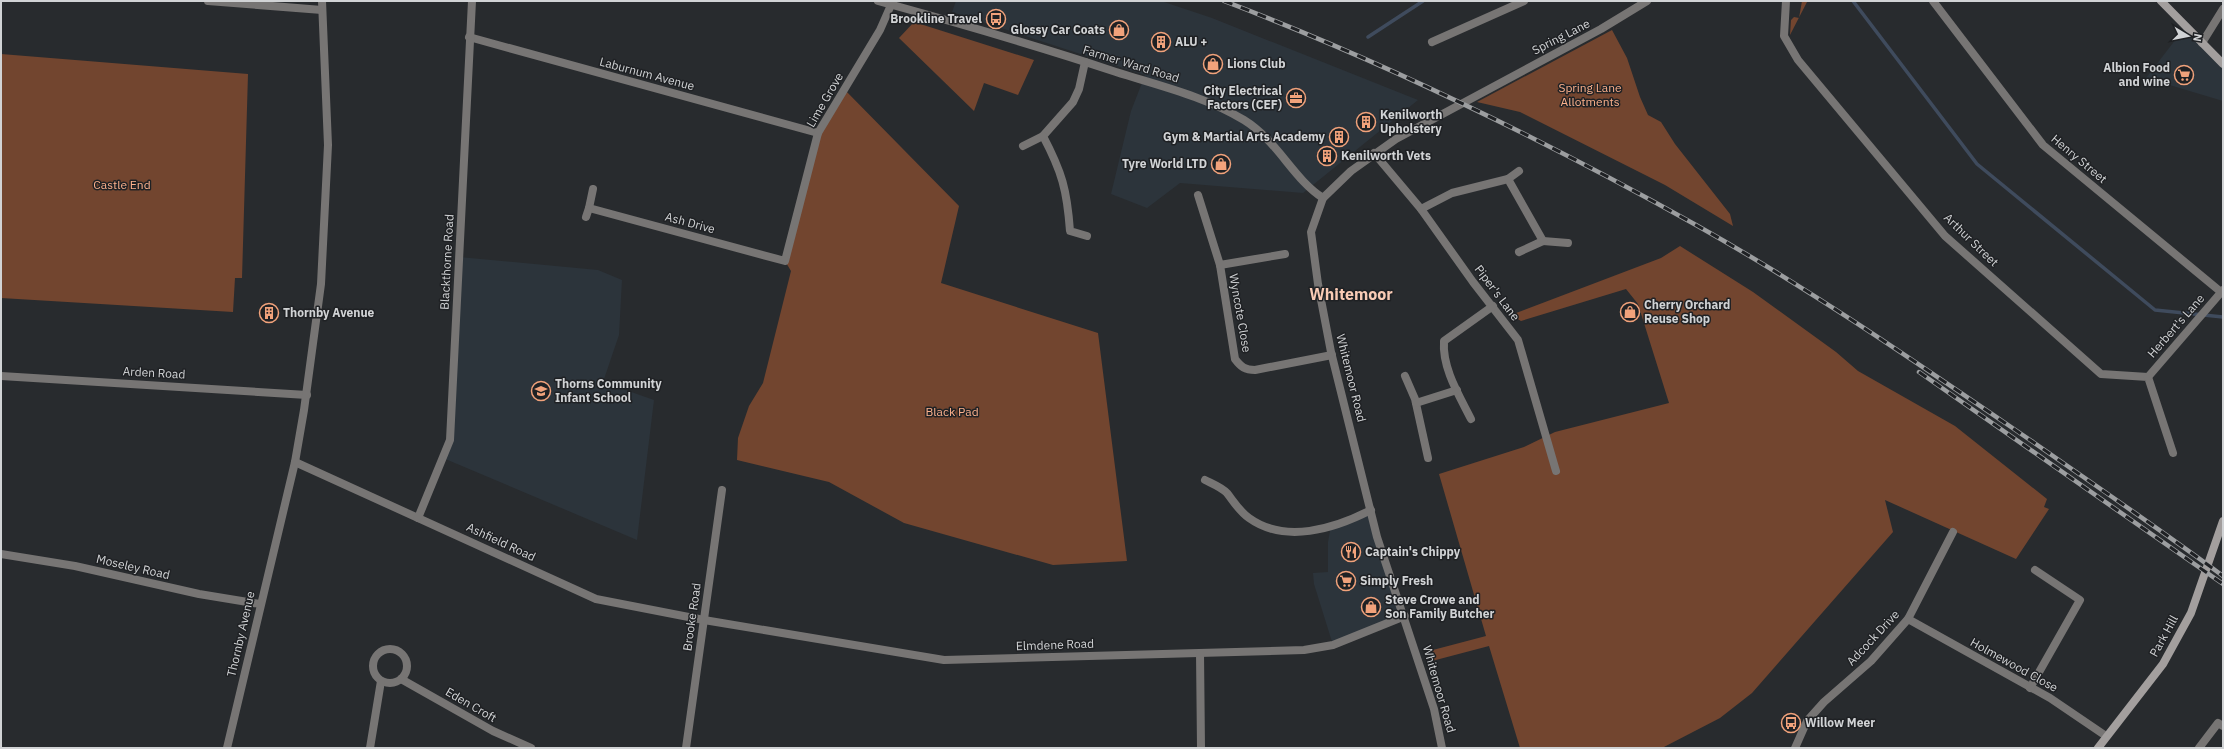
<svg xmlns="http://www.w3.org/2000/svg" width="2224" height="749" viewBox="0 0 2224 749" font-family="'IBM Plex Sans',sans-serif">
  <rect width="100%" height="100%" fill="#282b2e"/>
  <g fill="#2c343b">
    <polygon points="956,1 1161,1 1212,18 1418,100 1303,193 1180,183 1147,208 1111,194 1131,111 1145,75 952,12"/>
    <polygon points="2186,26 2223,64 2223,101 2146,78"/>
    <polygon points="459,257 598,270 622,280 619,335 603,382 654,400 637,540 443,458 450,440"/>
    <polygon points="1371,510 1405,616 1333,645 1314,584 1313,573 1328,572 1328,542 1331,526"/>
  </g>
  <g fill="#72452f">
    <polygon points="1802,1 1807,2 1790,35 1791,20 1794,17 1799,18"/>
    <polygon points="914,22 1034,60 1018,95 984,83 974,111 899,38"/>
    <polygon points="1612,30 1627,58 1640,97 1648,115 1661,122 1675,144 1730,214 1733,226 1665,185 1520,112 1477,102"/>
    <polygon points="1,54 248,74 242,278 235,278 233,312 1,298"/>
    <polygon points="844,89 959,206 941,283 1098,333 1127,561 1053,565 904,523 829,482 737,460 738,438 749,406 763,383 791,271 785,261 818,133"/>
    <polygon points="1680,246 1753,292 1836,352 1858,371 1955,426 2047,499 2044,507 2049,509 2016,559 1885,500 1893,532 1752,693 1720,718 1662,748 1520,748 1489,646 1432,661 1429,651 1486,636 1439,474 1524,447 1555,432 1669,403 1638,304 1626,289 1521,321 1511,315 1661,258"/>
  </g>
  <g fill="none" stroke-linecap="round" stroke-linejoin="round">
    <g stroke="#3f4b5d" stroke-width="3.5">
      <polyline points="1853,1 1977,164 2155,310 2223,317"/>
      <polyline points="1368,37 1423,1"/>
    </g>
    <g stroke="#777574" stroke-width="8">
      <polyline points="208,1 322,10"/>
      <path d="M 878,1 C 958,23 1038,46 1116,72 C 1160,86 1204,96 1244,120 C 1278,141 1293,179 1323,198"/>
      <polyline points="1786,1 1784,36 1798,60 1945,236 2101,374 2148,377 2173,453"/>
      <polyline points="1933,1 2043,145 2221,292"/>
      <polyline points="469,37 818,133"/>
      <polyline points="1432,42 1524,1"/>
      <polyline points="2202,43 2223,9"/>
      <path d="M 1085,62 L 1079,89 L 1073,102 L 1043,136 C 1062,172 1067,190 1070,231 L 1087,236"/>
      <polyline points="1023,146 1043,136"/>
      <polyline points="1374,153 1421,209 1473,282 1518,340 1556,471"/>
      <polyline points="1508,179 1519,171"/>
      <polyline points="593,189 589,208 785,261 818,133 880,30 891,5"/>
      <path d="M 1198,195 L 1220,265 L 1235,359 C 1241,367 1245,370 1255,370 L 1332,355"/>
      <polyline points="1421,209 1452,193 1508,179 1543,241 1568,243"/>
      <polyline points="586,217 589,208"/>
      <polyline points="1519,252 1543,241"/>
      <polyline points="1220,265 1285,254"/>
      <polyline points="1,376 307,395"/>
      <polyline points="1405,376 1415,399 1428,458"/>
      <polyline points="2148,377 2223,290"/>
      <polyline points="1416,403 1457,390"/>
      <path d="M 1471,419 C 1459,395 1442,368 1444,341 L 1493,306"/>
      <polyline points="295,462 596,599 704,620 944,660 1304,650 1333,645 1405,616"/>
      <path d="M 1205,480 C 1213,484 1221,487 1227,493 C 1234,502 1239,511 1249,518 C 1285,544 1334,529 1371,510"/>
      <polyline points="418,518 450,440 472,1"/>
      <polyline points="1,554 75,566 199,594 260,604"/>
      <polyline points="1908,619 2050,698 2106,736"/>
      <circle cx="390" cy="666" r="17"/>
      <polyline points="1200,653 1201,748"/>
      <polyline points="401,679 493,731 531,748"/>
      <polyline points="2030,688 2080,600 2035,570"/>
      <polyline points="227,748 295,462 304,410 321,284 328,145 322,1"/>
      <polyline points="370,748 381,681"/>
      <polyline points="686,748 722,490"/>
      <polyline points="1442,748 1434,709 1377,537 1331,352 1318,284 1311,232 1323,198 1351,171 1396,139 1601,29 1647,1"/>
      <polyline points="1795,748 1807,721 1824,702 1871,661 1908,619 1953,532"/>
      <polyline points="2199,748 2218,723 2223,726"/>
    </g>
    <g stroke="#a39f9e" stroke-width="8">
      <polyline points="2161,1 2223,64"/>
      <polyline points="2098,748 2163,664 2191,613 2223,521"/>
    </g>
    <g stroke="#9c9ea0" stroke-width="4.5">
      <g id="rail">
        <path d="M 1224,1 C 1387,63 1544,140 1696,225 C 1812,290 1923,367 2033,442 C 2096,486 2161,530 2223,576"/>
        <polyline points="1919,372 2223,584"/>
      </g>
    </g>
    <use href="#rail" stroke="#1f2124" stroke-width="3" stroke-dasharray="9" stroke-linecap="butt"/>
  </g>
  <defs>
    <g id="bus-ring" transform="scale(1)"><circle r="9.5" fill="#1f2124" stroke="#f1a27b" stroke-width="1.5"/><path d="M-5-6H5V4H4V6H2V4H-2V6H-4V4H-5ZM-3.5-4V0h7V-4ZM-3.5 1.2v1.5H-2V1.2ZM2 1.2v1.5H3.5V1.2Z" fill="#f1a27b"/></g>
    <g id="shop-ring" transform="scale(1)"><circle r="9.5" fill="#1f2124" stroke="#f1a27b" stroke-width="1.5"/><path d="M-5-2.5h2.3a2.7 3.5 0 0 1 5.4 0H5L5.5 6h-11ZM-1.5-2.5h3a1.5 2.3 0 0 0-3 0Z" fill="#f1a27b"/></g>
    <g id="building-ring" transform="scale(1)"><circle r="9.5" fill="#1f2124" stroke="#f1a27b" stroke-width="1.5"/><path d="M-4-6H4V6H1V3H-1V6H-4ZM-2.5-4.3h1.7v1.8h-1.7ZM.8-4.3h1.7v1.8H.8ZM-2.5-1h1.7V.8h-1.7ZM.8-1h1.7V.8H.8Z" fill="#f1a27b"/></g>
    <g id="supermarket-ring" transform="scale(1)"><circle r="9.5" fill="#1f2124" stroke="#f1a27b" stroke-width="1.5"/><path d="M-6-5.5h2.5l.6 2H6L4.5 2H-2.5L-4.4-4H-6ZM-1.5 3.2a1.3 1.3 0 1 0 .1 0ZM3 3.2a1.3 1.3 0 1 0 .1 0Z" fill="#f1a27b"/></g>
    <g id="office-ring" transform="scale(1)"><circle r="9.5" fill="#1f2124" stroke="#f1a27b" stroke-width="1.5"/><path d="M-6-3h4V-5.5h4V-3h4V5H-6ZM-1-4.5V-3h2v-1.5ZM-6 0V1H6V0Z" fill="#f1a27b"/></g>
    <g id="school-ring" transform="scale(1)"><circle r="9.5" fill="#1f2124" stroke="#f1a27b" stroke-width="1.5"/><path d="M0-5L7-2L0 1L-7-2ZM-4 1L0 2.5L4 1V4Q0 6-4 4Z" fill="#f1a27b"/></g>
    <g id="restaurant-ring" transform="scale(1)"><circle r="9.5" fill="#1f2124" stroke="#f1a27b" stroke-width="1.5"/><path d="M-5-6h1v4h1v-4h1v4h1v-4h1v5L-1.5 .5V6h-2V.5L-5-1ZM5-6V6H3V1.5H1.5Q1.5-4 5-6Z" fill="#f1a27b"/></g>
  </defs>
  <g fill-rule="evenodd">
    <use href="#bus-ring" x="996" y="19"/>
    <use href="#shop-ring" x="1119" y="30"/>
    <use href="#building-ring" x="1161" y="42"/>
    <use href="#shop-ring" x="1213" y="64"/>
    <use href="#supermarket-ring" x="2184" y="75"/>
    <use href="#office-ring" x="1296" y="98"/>
    <use href="#building-ring" x="1366" y="122"/>
    <use href="#building-ring" x="1339" y="137"/>
    <use href="#building-ring" x="1327" y="156"/>
    <use href="#shop-ring" x="1221" y="164"/>
    <use href="#shop-ring" x="1630" y="312"/>
    <use href="#building-ring" x="269" y="313"/>
    <use href="#school-ring" x="541" y="391"/>
    <use href="#restaurant-ring" x="1351" y="552"/>
    <use href="#supermarket-ring" x="1346" y="581"/>
    <use href="#shop-ring" x="1371" y="607"/>
    <use href="#bus-ring" x="1791" y="723"/>
  </g>
  <g text-anchor="middle" stroke-width="3" stroke-linejoin="round" paint-order="stroke">
    <g font-size="12" font-weight="bold" fill="#d1d3d5" stroke="#1f2124" text-anchor="start">
      <text x="982" y="23" text-anchor="end">Brookline Travel</text>
      <text x="1105" y="34" text-anchor="end">Glossy Car Coats</text>
      <text x="1175" y="46">ALU +</text>
      <text x="1227" y="68">Lions Club</text>
      <text x="2170" y="72" text-anchor="end">Albion Food<tspan x="2170" dy="14">and wine</tspan></text>
      <text x="1282" y="95" text-anchor="end">City Electrical<tspan x="1282" dy="14">Factors (CEF)</tspan></text>
      <text x="1380" y="119">Kenilworth<tspan x="1380" dy="14">Upholstery</tspan></text>
      <text x="1325" y="141" text-anchor="end">Gym &amp; Martial Arts Academy</text>
      <text x="1341" y="160">Kenilworth Vets</text>
      <text x="1207" y="168" text-anchor="end">Tyre World LTD</text>
      <text x="1644" y="309">Cherry Orchard<tspan x="1644" dy="14">Reuse Shop</tspan></text>
      <text x="283" y="317">Thornby Avenue</text>
      <text x="555" y="388">Thorns Community<tspan x="555" dy="14">Infant School</tspan></text>
      <text x="1365" y="556">Captain's Chippy</text>
      <text x="1360" y="585">Simply Fresh</text>
      <text x="1385" y="604">Steve Crowe and<tspan x="1385" dy="14">Son Family Butcher</tspan></text>
      <text x="1805" y="727">Willow Meer</text>
    </g>
    <g font-size="12" fill="#d1d3d5" stroke="#1f2124">
      <text transform="translate(1561 37) rotate(-27)" y="4">Spring Lane</text>
      <text transform="translate(1131 64) rotate(17)" y="4">Farmer Ward Road</text>
      <text transform="translate(647 74) rotate(15)" y="4">Laburnum Avenue</text>
      <text transform="translate(825 100) rotate(-60)" y="4">Lime Grove</text>
      <text transform="translate(2079 159) rotate(40)" y="4">Henry Street</text>
      <text transform="translate(690 223) rotate(15)" y="4">Ash Drive</text>
      <text transform="translate(1971 240) rotate(44)" y="4">Arthur Street</text>
      <text transform="translate(447 262) rotate(-87)" y="4">Blackthorne Road</text>
      <text transform="translate(1497 293) rotate(53)" y="4">Piper's Lane</text>
      <text transform="translate(1240 313) rotate(80)" y="4">Wyncote Close</text>
      <text transform="translate(2176 326) rotate(-49)" y="4">Herbert's Lane</text>
      <text transform="translate(154 373) rotate(3)" y="4">Arden Road</text>
      <text transform="translate(1351 378) rotate(76)" y="4">Whitemoor Road</text>
      <text transform="translate(501 542) rotate(25)" y="4">Ashfield Road</text>
      <text transform="translate(133 567) rotate(13)" y="4">Moseley Road</text>
      <text transform="translate(692 617) rotate(-82)" y="4">Brooke Road</text>
      <text transform="translate(241 634) rotate(-77)" y="4">Thornby Avenue</text>
      <text transform="translate(2164 636) rotate(-61)" y="4">Park Hill</text>
      <text transform="translate(1873 638) rotate(-47)" y="4">Adcock Drive</text>
      <text transform="translate(1055 645) rotate(-2)" y="4">Elmdene Road</text>
      <text transform="translate(2014 665) rotate(29)" y="4">Holmewood Close</text>
      <text transform="translate(1439 689) rotate(74)" y="4">Whitemoor Road</text>
      <text transform="translate(471 705) rotate(30)" y="4">Eden Croft</text>
    </g>
    <g font-size="12" fill="#fdb18c" stroke="#1f2124">
      <text x="1590" y="92">Spring Lane<tspan x="1590" dy="14">Allotments</tspan></text>
      <text x="122" y="189">Castle End</text>
      <text x="952" y="416">Black Pad</text>
    </g>
    <g font-size="16" font-weight="bold" fill="#f9cbb5" stroke="#1f2124">
      <text x="1351" y="300">Whitemoor</text>
    </g>
  </g>
  <rect width="2224" height="749" fill="none" stroke="#d1d3d5" stroke-width="4"/>
  <g transform="translate(2188 36) rotate(100)" stroke="#1f2124" stroke-width="3" paint-order="stroke">
  <path d="M0-3L7 15L0 10L-7 15Z" fill="#d1d3d5"/>
  <text y="-6" font-size="11" font-weight="bold" text-anchor="middle" fill="#d1d3d5">N</text>
  </g>
</svg>
